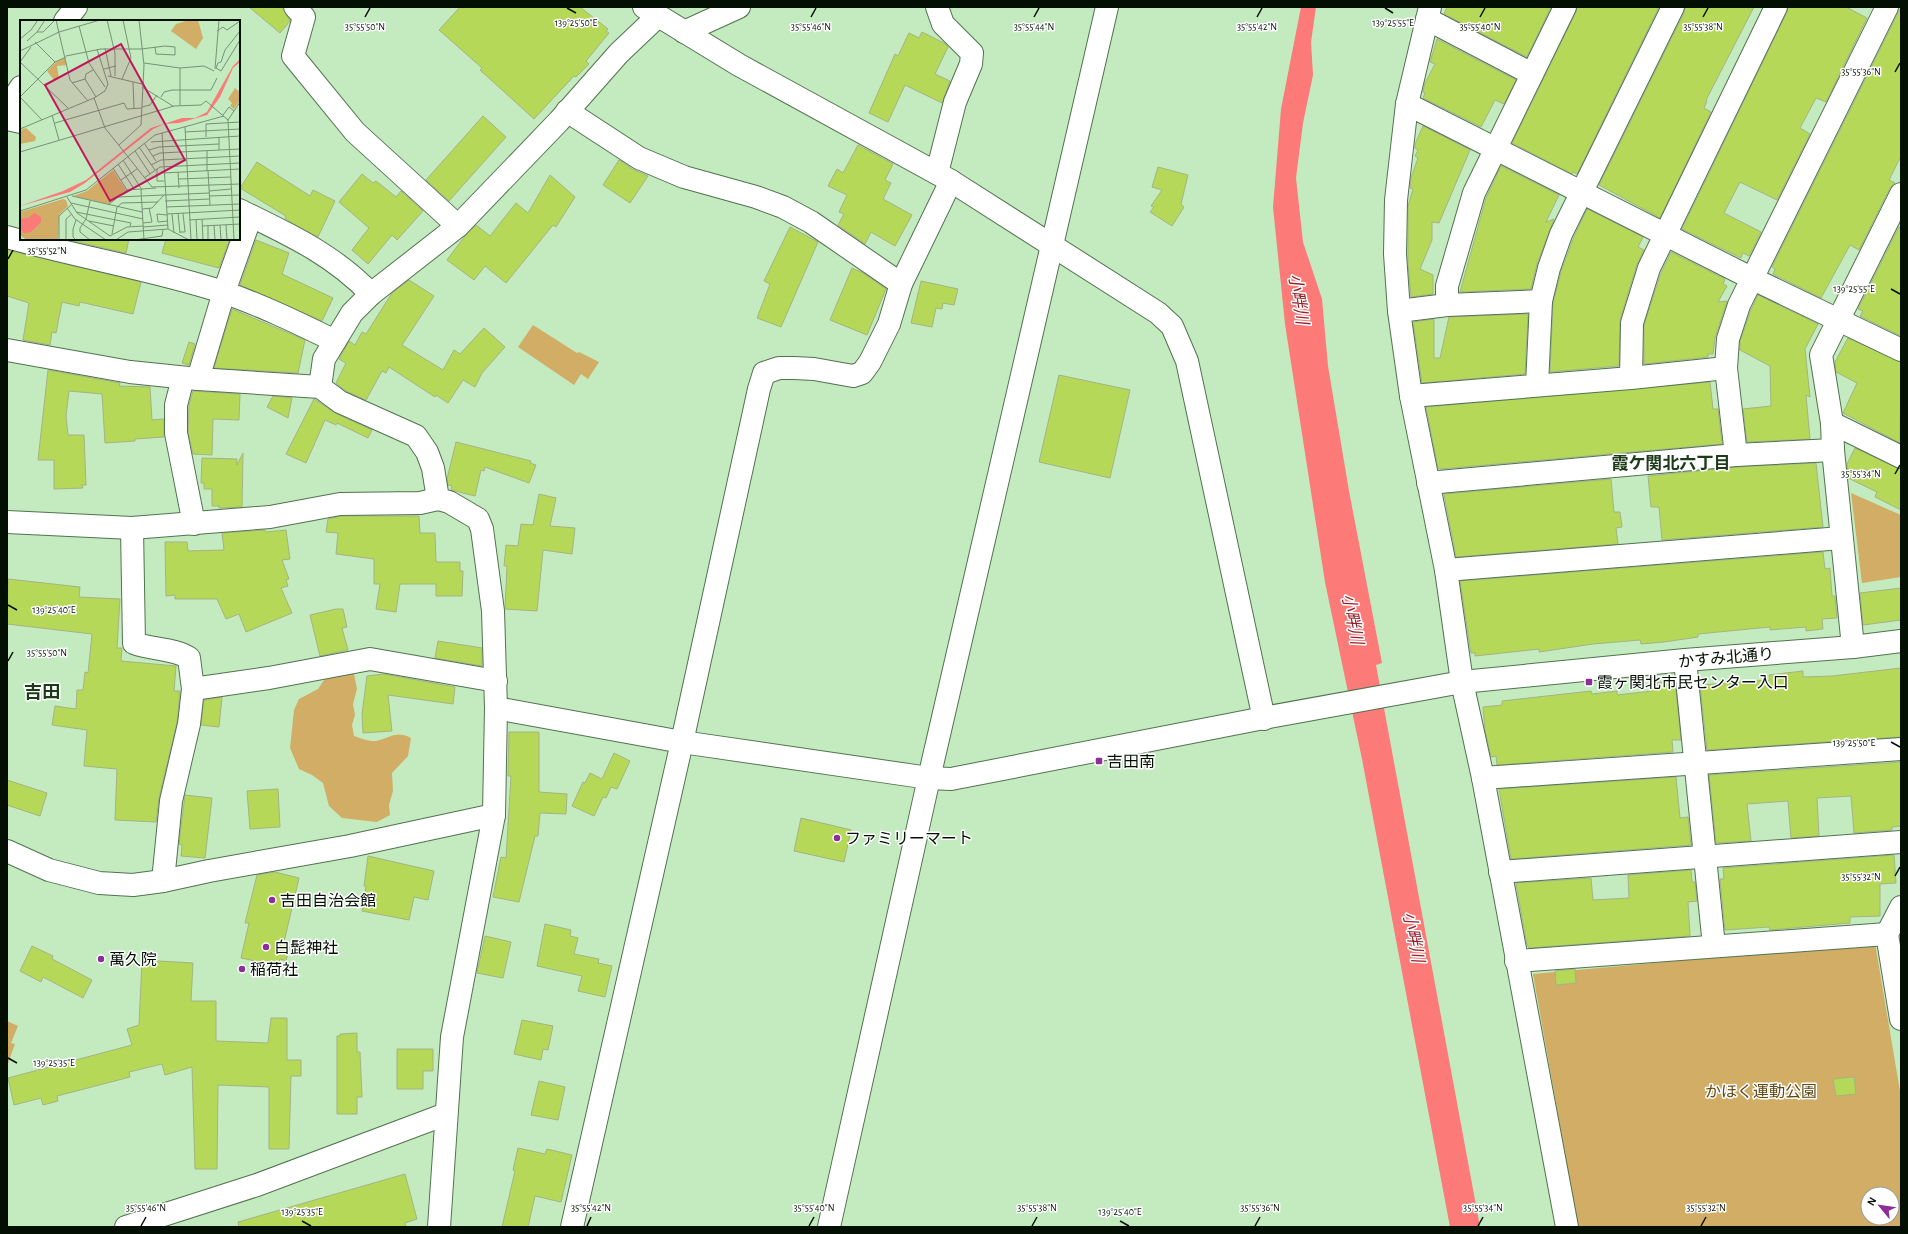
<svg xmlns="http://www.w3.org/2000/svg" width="1908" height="1234" viewBox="0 0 1908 1234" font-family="'Alegreya Sans','Noto Sans JP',sans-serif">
  <rect width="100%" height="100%" fill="#c4eac0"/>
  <g fill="#d2ad65" fill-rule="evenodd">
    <polygon points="533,325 577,353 579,352 599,362 588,379 581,374 574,385 518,347"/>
    <polygon points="1851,493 1901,515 1901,577 1862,583"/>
    <path d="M 344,672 L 354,674 L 357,689 L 353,704 L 355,715 L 352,725 L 354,736 C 360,738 370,742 376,741 C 391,738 395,730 411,738 L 408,756 L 392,773 L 393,791 L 389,805 L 390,815 L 377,822 L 342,818 L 329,806 L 323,783 L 312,775 L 299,769 L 290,748 L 294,710 L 299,699 L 318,689 L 324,680 L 330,675 Z"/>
    <path d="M 1875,943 L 1901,1097 L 1901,1227 L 1578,1227 L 1533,974 ZM 1868,1194 L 1892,1194 L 1892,1218 L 1868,1218 Z"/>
    <polygon points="7,1021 18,1026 11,1043 15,1044 7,1066"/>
  </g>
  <polygon fill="#fc7a78" points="1301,7 1316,7 1311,42 1313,75 1303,123 1296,178 1303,242 1322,299 1328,366 1349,491 1382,663 1376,665 1480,1227 1450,1227 1362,759 1325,582 1285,324 1273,207 1281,109"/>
  <g fill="#b6d858" stroke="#a4b483">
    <polygon points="249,7 283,7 290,21 280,33"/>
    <polygon points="460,7 580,7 608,29 606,31 609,33 586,61 589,64 576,77 574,76 534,119 480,70 482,68 439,30"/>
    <polygon points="1447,7 1551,7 1527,57 1444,14"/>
    <polygon points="1577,7 1659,7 1577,174 1573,172 1572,174 1512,143 1576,12"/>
    <polygon points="1685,7 1754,7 1706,100 1707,101 1704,108 1711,112 1660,218 1599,185 1684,13"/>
    <polygon points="1788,7 1846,7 1867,18 1826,102 1816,98 1800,128 1810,134 1777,200 1740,182 1724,213 1761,232 1749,256 1743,253 1741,258 1682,229 1787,12"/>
    <polygon points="1901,7 1901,156 1889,180 1895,183 1890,188 1859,250 1850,245 1821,298 1773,274 1775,269 1772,267"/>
    <polygon points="922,32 944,43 948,47 935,74 950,81 942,103 905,85 888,122 869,113 895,54 898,56 909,33 919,38"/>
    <polygon points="1437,39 1516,80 1504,104 1495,100 1481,127 1423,98 1425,93 1423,92 1425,83 1435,64 1430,62"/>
    <polygon points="483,116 506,137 449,201 426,180"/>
    <polygon points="1423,126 1470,150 1439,223 1432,222 1432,240 1420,269 1433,275 1433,294 1411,297 1408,264 1408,206 1413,189 1410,188 1411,178 1418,158 1415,156 1418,150 1415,148 1415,144"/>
    <polygon points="858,145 893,164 885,180 891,183 883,199 912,215 895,246 871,232 865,244 838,225 844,214 839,212 847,195 828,186 837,169 843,173"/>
    <polygon points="619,160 632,169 648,176 630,203 603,185"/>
    <polygon points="257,162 310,196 313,190 335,201 318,237 290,222 285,218 286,216 240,188"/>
    <polygon points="1501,166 1559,195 1546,222 1554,219 1537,264 1531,289 1460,292 1486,198"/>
    <polygon points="1158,167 1188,175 1181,204 1184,207 1172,226 1150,212 1154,207 1151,206 1162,190 1152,187"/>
    <polygon points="362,174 373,183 376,181 396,197 401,191 423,211 397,240 392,235 368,264 352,250 369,228 339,202"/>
    <polygon points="550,175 575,197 556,227 553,225 506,283 485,266 474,280 447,260 465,236 476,225 490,236 516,203 528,213"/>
    <polygon points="1587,209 1643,237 1638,247 1644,250 1637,264 1620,320 1619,366 1550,372 1553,303 1561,272 1573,239"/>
    <polygon points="790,227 818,242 781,327 757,318 770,284 764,281"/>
    <polygon points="1899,227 1901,228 1901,336 1860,316 1863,311 1858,309"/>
    <polygon points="65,239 129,239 126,253"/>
    <polygon points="166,239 230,239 219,268 162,253"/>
    <polygon points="256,240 289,253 282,274 333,298 322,321 240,285"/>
    <polygon points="7,250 141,282 133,314 80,302 79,306 62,302 56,333 52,332 50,345 23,340 29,303 7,296"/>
    <polygon points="1671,252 1725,279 1723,284 1727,286 1718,302 1727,301 1715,338 1713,354 1708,354 1708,357 1644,364 1644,325 1661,273"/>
    <polygon points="852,268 863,273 886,289 867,335 830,320"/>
    <polygon points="409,280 434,296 402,345 443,370 454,350 460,354 484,328 505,347 482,373 475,387 463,380 448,403 436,395 435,397 389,367 386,373 382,371 366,400 346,391 336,383 346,363 339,359 349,341 355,345 362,332 366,334 392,293"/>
    <polygon points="921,281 958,289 954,305 943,303 942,309 936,308 932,327 911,323"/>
    <polygon points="1758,295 1818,324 1805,349 1810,397 1806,395 1810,439 1747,442 1743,409 1771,406 1770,366 1740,350 1740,341 1751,310"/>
    <polygon points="232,309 305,340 298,373 214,368"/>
    <polygon points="1528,314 1525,374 1422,383 1413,322 1434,319 1434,358 1440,358 1449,317"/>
    <polygon points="1848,338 1901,362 1900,443 1843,413 1857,383 1836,372 1835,362"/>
    <polygon points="189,342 195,344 189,365 182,363"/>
    <polygon points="48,370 120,383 119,386 150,387 152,420 164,419 164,437 135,439 135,441 105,443 102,394 69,391 66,416 68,435 84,435 86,485 82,485 83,488 54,489 54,460 38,460"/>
    <polygon points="1059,375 1130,390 1110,478 1039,462"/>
    <polygon points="1710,382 1713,409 1718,409 1722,444 1441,469 1438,468 1426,407"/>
    <polygon points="193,391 240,394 239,420 213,419 212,455 193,454 188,432 189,405"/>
    <polygon points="273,396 292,398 288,418 267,407"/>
    <polygon points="314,399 335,413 372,430 368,438 337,423 336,425 325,420 306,463 286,454"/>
    <polygon points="456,442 531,461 530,463 536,465 529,483 485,467 484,471 481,470 475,496 451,490 452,486 448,485 447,479"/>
    <polygon points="1855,448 1901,469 1901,510 1875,497 1877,492 1848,478 1847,464"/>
    <polygon points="243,453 242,507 219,508 219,506 212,506 212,489 204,489 204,483 201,483 202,458 237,459 237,465"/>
    <polygon points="1816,463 1823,527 1662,540 1659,507 1651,507 1648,476 1737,467"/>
    <polygon points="1611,479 1614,512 1620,512 1622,527 1616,528 1618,544 1456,557 1444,494"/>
    <polygon points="539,494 556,498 550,526 575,528 572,554 543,550 537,611 505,609 507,566 504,566 506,545 518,546 521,524 533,525"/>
    <polygon points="341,516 419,516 420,533 435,533 436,562 460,562 460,571 463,571 462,596 436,596 436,584 400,584 396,612 376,609 380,584 374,584 374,559 336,554 338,533 326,532 328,519"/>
    <polygon points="265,530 266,532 286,530 290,559 282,560 289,579 286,580 288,586 281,588 292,613 246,632 239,614 226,619 217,599 175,599 175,595 166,596 165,542 187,542 188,551 224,550 222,533"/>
    <polygon points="1823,552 1825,569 1830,568 1832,596 1835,596 1837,618 1822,619 1823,629 1806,631 1806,627 1770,630 1770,627 1698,634 1698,637 1664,642 1641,644 1640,640 1593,644 1539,652 1539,649 1475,656 1475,653 1471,653 1460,581"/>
    <polygon points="8,579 80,587 79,597 120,599 117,648 122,648 121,661 176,666 174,691 180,691 177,722 159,798 156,822 115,820 117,769 84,766 87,730 52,725 55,706 76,709 77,690 83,690 85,672 88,673 92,634 7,624"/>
    <polygon points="1901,588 1901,620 1863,625 1860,593"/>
    <polygon points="336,609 343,609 347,627 342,628 348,650 320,656 310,615"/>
    <polygon points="438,641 482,648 482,666 435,658"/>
    <polygon points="1901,668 1901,737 1707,750 1700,685 1770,680 1769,675 1803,671 1803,677 1832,676"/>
    <polygon points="384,674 455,687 453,704 388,695 392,731 363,733 362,714 367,676"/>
    <polygon points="1675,681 1681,740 1672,740 1673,752 1497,765 1496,756 1491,757 1485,730 1483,707 1502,705 1502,701 1591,691 1592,694 1617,691 1617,695 1652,691 1651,683"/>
    <polygon points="222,697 219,727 201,725 204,700"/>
    <polygon points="509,732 539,732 539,792 567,794 566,814 540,813 538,836 535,836 519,902 493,897 501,857 506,858 511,776 508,776"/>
    <polygon points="614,753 630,761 617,789 611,787 606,798 603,797 594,816 572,806 583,782 585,783 590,773 602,779"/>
    <polygon points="1901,762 1901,826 1892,827 1892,830 1854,833 1851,796 1817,798 1819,836 1791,838 1788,801 1747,804 1751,841 1716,843 1709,775"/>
    <polygon points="1676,777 1680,818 1688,817 1691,845 1511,859 1499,789"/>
    <polygon points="7,780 47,793 40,816 7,805"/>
    <polygon points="278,789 280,827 250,829 247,791"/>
    <polygon points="185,795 212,798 205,858 181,856 182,845 179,844"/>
    <polygon points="801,818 851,830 844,862 794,851"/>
    <polygon points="1894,855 1896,883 1880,884 1880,916 1850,917 1850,923 1770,930 1769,927 1725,930 1720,879 1724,879 1723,868"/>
    <polygon points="368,856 434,871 428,900 414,897 409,920 362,911 366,886 364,886"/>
    <polygon points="1691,870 1692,882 1695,882 1697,901 1688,902 1690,936 1529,948 1527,945 1516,883 1591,878 1593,900 1629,898 1628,875"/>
    <polygon points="275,872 299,878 284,942 290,944 286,961 280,959 278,966 241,958 249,923 245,923 257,875"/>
    <polygon points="545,924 571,930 570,936 578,938 574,954 599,959 598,963 612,966 605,997 578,991 582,976 537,966"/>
    <polygon points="485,936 511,942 503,978 477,973"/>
    <polygon points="32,946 53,956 52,959 92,980 83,998 43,977 41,982 20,971"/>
    <polygon points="142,960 193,963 191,1001 216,1001 216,1041 268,1043 271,1018 287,1018 287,1060 301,1060 301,1076 291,1076 289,1149 269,1149 269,1087 218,1085 217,1169 195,1169 192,1067 165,1075 162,1064 129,1072 130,1077 57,1096 58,1101 43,1105 41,1098 14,1105 8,1078 132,1045 127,1029 139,1025"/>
    <polygon points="1575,969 1576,983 1556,985 1555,971"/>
    <polygon points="522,1020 553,1026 548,1050 543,1049 541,1060 514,1054"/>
    <polygon points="357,1033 357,1052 360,1052 362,1097 357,1097 357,1114 337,1114 337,1036 340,1036 340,1034"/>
    <polygon points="397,1049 433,1049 433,1071 423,1071 423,1089 397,1089"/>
    <polygon points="1854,1077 1856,1094 1836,1096 1833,1079"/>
    <polygon points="539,1081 565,1087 558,1120 531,1115"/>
    <polygon points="518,1148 545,1154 547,1149 572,1155 561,1202 535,1196 528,1227 502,1227 515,1171 513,1170"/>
    <polygon points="405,1174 417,1219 405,1223 406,1227 239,1227 238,1222"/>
  </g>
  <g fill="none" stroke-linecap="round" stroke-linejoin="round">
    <g stroke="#51734e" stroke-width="24">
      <g id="minor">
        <polyline points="295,7 304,17 293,56 297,61 355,132 458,226"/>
        <polyline points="644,7 739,65 951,181 1158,313 1172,326 1187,361 1264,719"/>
        <polyline points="1430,7 1407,104 1396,200 1395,254 1399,311 1411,396 1446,570 1462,682 1483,778 1567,1227"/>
        <polyline points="1427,19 1532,74"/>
        <polyline points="65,21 76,7"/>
        <polyline points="684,32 739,7"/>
        <polyline points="1407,104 1751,278 1901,350"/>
        <polyline points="7,108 21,87"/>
        <polyline points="567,111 639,158 684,177 756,197 783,207 811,222 901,284"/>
        <polyline points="7,119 21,122"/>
        <polyline points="937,173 955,102 971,64 972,53 943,24 937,7"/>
        <path d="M 239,210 C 288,234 333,254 371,294"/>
        <path d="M 7,237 C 78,257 152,269 223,292 C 261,305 298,323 335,341"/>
        <polyline points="1447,305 1447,286 1474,193 1565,7"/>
        <polyline points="1399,311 1447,305 1541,301"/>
        <polyline points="7,350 130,372 198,379 320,387 340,402 416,436 427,452 433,468 438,499 449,502 478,519 482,529 493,611 496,708"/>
        <polyline points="183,378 176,405 176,433 194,524"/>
        <polyline points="1631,378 1632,323 1649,268 1776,7"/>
        <polyline points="198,379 224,292 251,216"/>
        <polyline points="1537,385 1541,301 1549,268 1561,234 1673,7"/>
        <polyline points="320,387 324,359 352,313 371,294 458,226 559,121 619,53 658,16"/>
        <polyline points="1411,396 1631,378 1726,368"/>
        <polyline points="1832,423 1901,457"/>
        <polyline points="1736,455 1726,368 1728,339 1739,305 1887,7"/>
        <polyline points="1428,483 1736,455 1833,450"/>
        <polyline points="7,522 132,528 270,517 340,504 420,503 438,499"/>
        <path d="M 132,528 L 134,643 C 152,650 174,648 189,658 L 193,689 L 189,724 L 171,801 L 163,881"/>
        <polyline points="1446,570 1841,538"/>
        <polyline points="1853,647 1833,450 1832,423 1821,355 1901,194"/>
        <polyline points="1685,660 1714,946"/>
        <polyline points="193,689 269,678 370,659 496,681"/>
        <polyline points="1483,778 1901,749"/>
        <polyline points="7,851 49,870 99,883 133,885 163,881 209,871 350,846 494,815"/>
        <polyline points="1500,872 1901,842"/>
        <polyline points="1901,907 1887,934 1901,1019"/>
        <polyline points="1516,961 1887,934"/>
        <polyline points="126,1227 257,1185 446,1114"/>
        <polyline points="439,1227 452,1037 494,815 496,708 682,742 929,778 951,779 1269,717 1462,682 1685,660 1853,647 1901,641"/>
        <polyline points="572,1227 682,742 759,389 764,373 779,368 794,368 814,369 853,376 862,373 870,362 889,324 901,284 951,181"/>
        <polyline points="829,1227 929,778 1107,7"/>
      </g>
    </g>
    <use href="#minor" stroke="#fff" stroke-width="22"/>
  </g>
  <path fill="none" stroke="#030f03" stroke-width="1.5" d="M 567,8 L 576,13M 1385,8 L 1393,13M 365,17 L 370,8M 811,17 L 816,8M 1034,17 L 1039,8M 1257,17 L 1262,8M 1480,17 L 1485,8M 1703,17 L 1708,8M 1895,72 L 1900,63M 8,259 L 13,250M 1891,289 L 1900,294M 1895,474 L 1900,465M 8,605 L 17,610M 8,661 L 13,652M 1891,742 L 1900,747M 1895,876 L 1900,867M 8,1058 L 17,1063M 302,1221 L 311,1226M 1120,1221 L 1129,1226M 141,1226 L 146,1217M 587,1226 L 591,1217M 809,1226 L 814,1217M 1032,1226 L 1037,1217M 1255,1226 L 1260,1217M 1478,1226 L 1483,1217M 1701,1226 L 1706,1217"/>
  <g fill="#8b2e98" stroke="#fff" stroke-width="1.5">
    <rect x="1585" y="678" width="8" height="8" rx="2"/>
    <rect x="1095" y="757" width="8" height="8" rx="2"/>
    <circle cx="837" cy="838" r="4"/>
    <circle cx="272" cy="900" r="4"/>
    <circle cx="266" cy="947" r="4"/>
    <circle cx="101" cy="959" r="4"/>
    <circle cx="242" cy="969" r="4"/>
  </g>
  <g text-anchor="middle" stroke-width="3" stroke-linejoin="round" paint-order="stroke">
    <g font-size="16" fill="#030f03" stroke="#fff">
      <text transform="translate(1726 657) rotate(-5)" y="6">かすみ北通り</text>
    </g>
    <g font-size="16" fill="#030f03" stroke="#fff" text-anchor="start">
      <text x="1597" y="688">霞ヶ関北市民センター入口</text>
      <text x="1107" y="767">吉田南</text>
      <text x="845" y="844">ファミリーマート</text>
      <text x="280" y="906">吉田自治会館</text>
      <text x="274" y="953">白髭神社</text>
      <text x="109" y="965">萬久院</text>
      <text x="250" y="975">稲荷社</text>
    </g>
    <g font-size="16" fill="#614813" stroke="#fff">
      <text x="1761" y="1097">かほく運動公園</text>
    </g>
    <g font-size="17" font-style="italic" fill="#941f28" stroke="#fff">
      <text transform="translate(1299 299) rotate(81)" y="6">小畔川</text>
      <text transform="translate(1353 619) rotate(79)" y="6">小畔川</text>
      <text transform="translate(1414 937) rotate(79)" y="6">小畔川</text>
    </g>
    <g font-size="17" font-weight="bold" fill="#1b3b19" stroke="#fff">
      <text x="1671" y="469">霞ケ関北六丁目</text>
    </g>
    <g font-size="18" font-weight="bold" fill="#1b3b19" stroke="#fff">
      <text x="42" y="698">吉田</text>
    </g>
  </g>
  <g transform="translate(20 20)">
    <rect width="220" height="220" fill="#c4eac0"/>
    <path d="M 169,0 L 178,0 L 183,18 L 176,29 L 151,11 L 156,4 ZM 45,38 L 47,45 L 37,46 L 39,59 L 34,60 L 27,51 L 36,42 ZM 215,68 L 220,72 L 220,80 L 214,89 L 210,86 L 212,83 L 208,79 ZM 6,108 L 16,117 L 15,121 L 0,124 L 0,110 ZM 93,150 L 106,170 L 88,184 L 53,176 L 67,171 ZM 43,179 L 46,180 L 48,186 L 39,195 L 38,220 L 7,220 L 0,215 L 0,192 Z" fill="#d2ad65"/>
    <path d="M 220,39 L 219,43 L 213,48 L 200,77 L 187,95 L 159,103 L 144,104 L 133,109 L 65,163 L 50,172 L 0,186 L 43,171 L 66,160 L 131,108 L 162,98 L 175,98 L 187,92 L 213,46 ZM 14,193 L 21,197 L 21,202 L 11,212 L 4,213 L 0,209 L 0,199 L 8,198 Z" fill="#fc7a78"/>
    <path fill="none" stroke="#779274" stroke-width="1" d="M 25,0 L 17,12 L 23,12 L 35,0M 36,0 L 50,60 L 68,81M 87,0 L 95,33 L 95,56M 59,6 L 69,43 L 85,67M 197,11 L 203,7 L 207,10 L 220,1M 220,11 L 205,30 L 201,42 L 198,43 L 196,48 L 201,51 L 220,20M 0,19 L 11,10 L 18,0M 7,21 L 17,12M 15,22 L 35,42M 11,27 L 0,42 L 48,88M 85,28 L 91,56M 121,29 L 145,26 L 155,27 L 155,35 L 136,34 L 135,27M 0,31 L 39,12 L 80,0M 46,36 L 81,29 L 121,29M 124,43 L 160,48M 84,49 L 96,46M 195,49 L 199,0M 88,56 L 122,64M 65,59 L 76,77M 102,59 L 111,38 L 103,0M 113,62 L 114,88M 52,63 L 65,59 L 66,54 L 73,50M 122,67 L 153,86M 0,77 L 35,42 L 46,37M 0,77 L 22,100M 141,77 L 144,72 L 152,70 L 191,70 L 197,58M 74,78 L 85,71 L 88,64 L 77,29M 160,85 L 160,48 L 184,46 L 194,51M 122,87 L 130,85 L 137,75M 32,95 L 39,120M 203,95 L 209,87 L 214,91M 35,103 L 104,83 L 107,89 L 122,88M 186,104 L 220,102M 186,104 L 186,117M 165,107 L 171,220M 0,109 L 74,78 L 85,108 L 132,167 L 220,164M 165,112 L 220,109M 142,113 L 148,209M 199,117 L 199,130M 131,122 L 220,116M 124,123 L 136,141M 99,125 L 121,105 L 124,45 L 119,0M 119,127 L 135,150M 129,130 L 139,127 L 199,124M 115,131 L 130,154M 187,131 L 187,151M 0,132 L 154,86 L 181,85 L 186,81 L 208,100M 133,136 L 140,133 L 220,129M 103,140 L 122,170M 98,144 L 114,169M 131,145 L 141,140 L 220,136M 93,148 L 107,170M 137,149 L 137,161 L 144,161M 188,151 L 190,185M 158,152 L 159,168M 143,153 L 220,149M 124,158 L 140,147 L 220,143M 159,159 L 211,157M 101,160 L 117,149M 121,170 L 124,220M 189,171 L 211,169M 52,176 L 122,192M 189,176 L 220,175M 47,177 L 57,193 L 90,216 L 107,207 L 123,206M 98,177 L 189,173M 70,181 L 66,199 L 60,208 L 60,212 L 70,220M 145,181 L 190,179M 51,183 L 123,199M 88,185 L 107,170 L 136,168M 146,187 L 220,184M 47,188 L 55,199 L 86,220M 122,189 L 132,188 L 144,175M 0,191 L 66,170 L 135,115 L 204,96M 56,192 L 111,203 L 110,206M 158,193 L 160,213M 147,194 L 220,190M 152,194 L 154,213M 147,195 L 137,194 L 138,202 L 148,201M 176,199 L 177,220M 182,199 L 183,220M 169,200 L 220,197M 69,201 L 94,206M 123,203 L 132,202 L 129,188M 188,205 L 188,220M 194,205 L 195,220M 200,205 L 201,220M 206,205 L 207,220M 182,206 L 220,204M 123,207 L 148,205M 160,212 L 165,212 L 163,193M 92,214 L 97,187 L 102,183 L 138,182M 39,220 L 39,196 L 51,185M 46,220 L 46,199 L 52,194M 56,220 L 53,217 L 53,209 L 56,200M 96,220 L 108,212 L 148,209 L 169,220M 114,220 L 142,216 L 143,210M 214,220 L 208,100 L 220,82"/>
    <path fill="#c2185b" fill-opacity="0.15" stroke="#c2185b" stroke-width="2" d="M 101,24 L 165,140 L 90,181 L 25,65 Z"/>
    <rect width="220" height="220" fill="none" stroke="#030f03" stroke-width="2"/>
  </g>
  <g font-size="10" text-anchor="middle" fill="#030f03" stroke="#fff" stroke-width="3" stroke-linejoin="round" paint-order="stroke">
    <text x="576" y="26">139°25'50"E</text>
    <text x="1393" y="26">139°25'55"E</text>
    <text x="365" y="30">35°55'50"N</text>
    <text x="811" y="30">35°55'46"N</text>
    <text x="1034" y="30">35°55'44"N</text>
    <text x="1257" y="30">35°55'42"N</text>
    <text x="1480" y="30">35°55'40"N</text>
    <text x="1703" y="30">35°55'38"N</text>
    <text x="1861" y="75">35°55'36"N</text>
    <text x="47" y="254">35°55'52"N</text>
    <text x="1854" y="292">139°25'55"E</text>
    <text x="1861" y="477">35°55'34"N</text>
    <text x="54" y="613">139°25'40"E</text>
    <text x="47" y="656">35°55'50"N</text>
    <text x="1854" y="746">139°25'50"E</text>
    <text x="1861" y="880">35°55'32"N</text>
    <text x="54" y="1066">139°25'35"E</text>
    <text x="146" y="1211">35°55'46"N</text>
    <text x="591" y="1211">35°55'42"N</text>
    <text x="814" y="1211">35°55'40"N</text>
    <text x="1037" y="1211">35°55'38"N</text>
    <text x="1260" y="1211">35°55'36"N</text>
    <text x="1483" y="1211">35°55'34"N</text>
    <text x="1706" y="1211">35°55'32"N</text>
    <text x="302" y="1215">139°25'35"E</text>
    <text x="1120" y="1215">139°25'40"E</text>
  </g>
  <rect width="1908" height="1234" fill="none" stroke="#030f03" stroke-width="16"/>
  <g transform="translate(1880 1206) rotate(299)"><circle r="19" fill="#ffffff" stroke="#9a9f9a"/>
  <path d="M0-3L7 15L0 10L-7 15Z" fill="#8b2e98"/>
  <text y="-6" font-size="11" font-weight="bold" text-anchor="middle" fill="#030f03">N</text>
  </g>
</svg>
